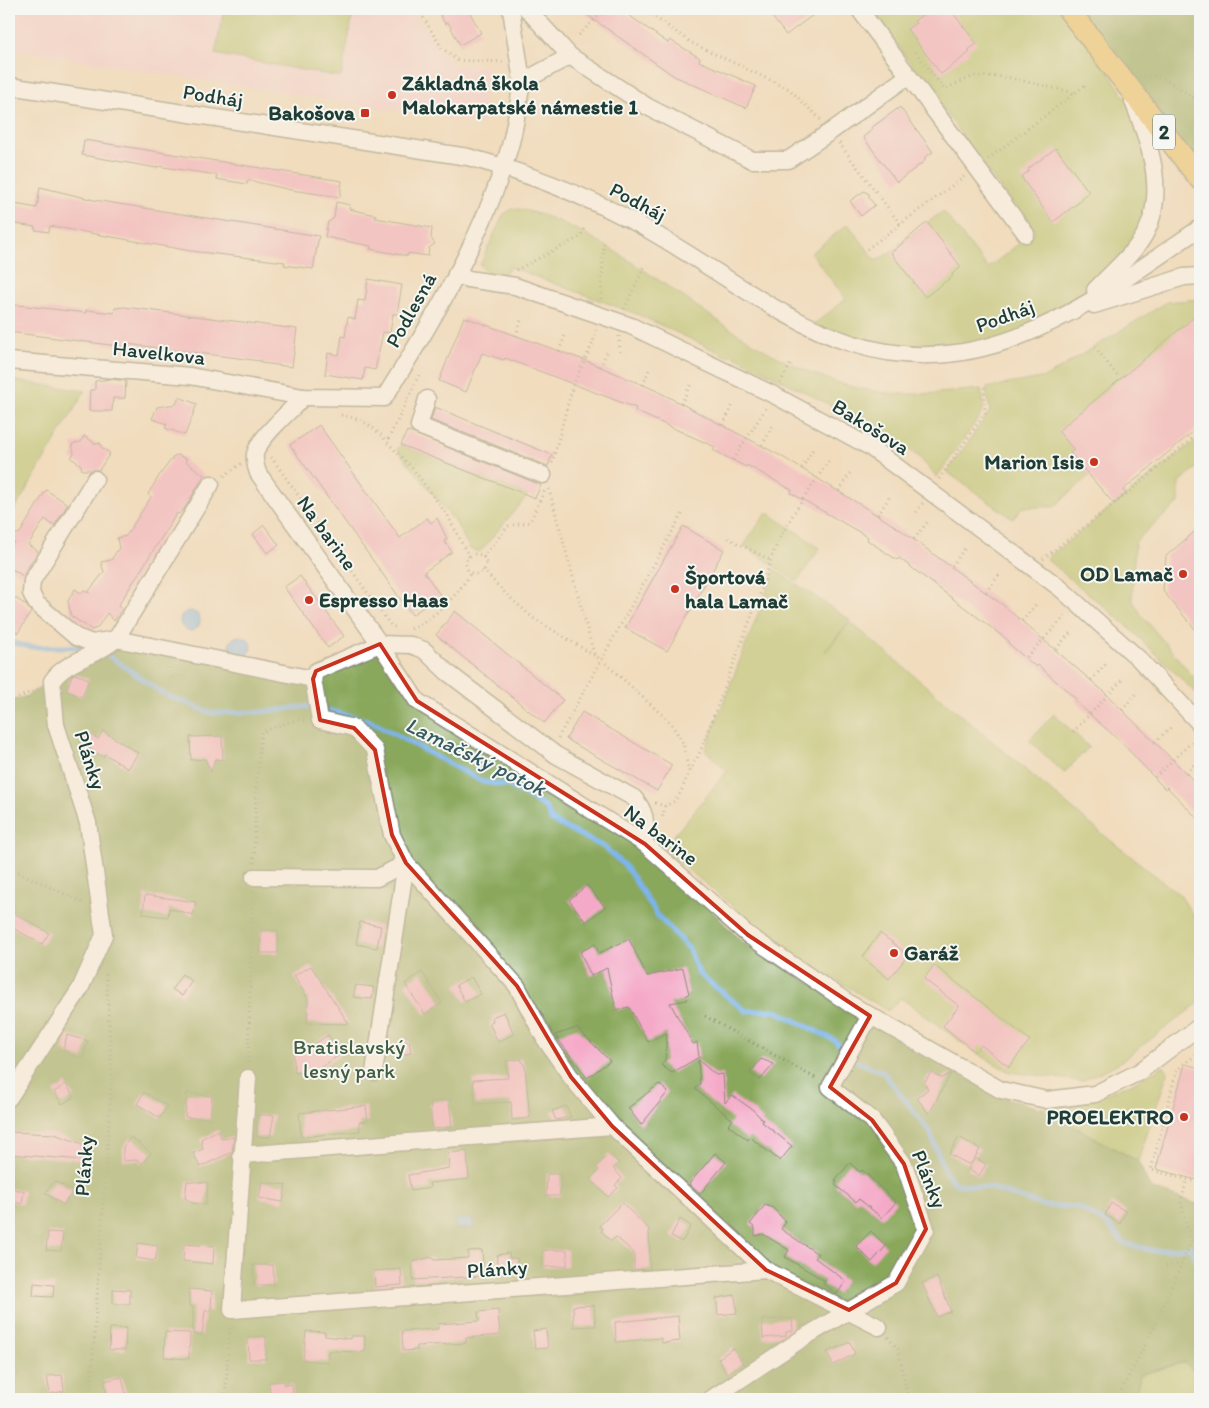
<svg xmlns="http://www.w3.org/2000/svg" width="1209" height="1408" viewBox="0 0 1209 1408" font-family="Itim,sans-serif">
  <rect width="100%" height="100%" fill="#f6f6f2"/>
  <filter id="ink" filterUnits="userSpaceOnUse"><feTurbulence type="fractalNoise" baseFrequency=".02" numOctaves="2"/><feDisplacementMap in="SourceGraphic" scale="10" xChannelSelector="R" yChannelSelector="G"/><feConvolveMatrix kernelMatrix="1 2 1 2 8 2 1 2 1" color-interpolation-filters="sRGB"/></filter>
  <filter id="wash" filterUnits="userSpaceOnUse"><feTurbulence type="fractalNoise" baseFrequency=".0096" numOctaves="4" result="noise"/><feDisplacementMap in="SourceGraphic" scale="20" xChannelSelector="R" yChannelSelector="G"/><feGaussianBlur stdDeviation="1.12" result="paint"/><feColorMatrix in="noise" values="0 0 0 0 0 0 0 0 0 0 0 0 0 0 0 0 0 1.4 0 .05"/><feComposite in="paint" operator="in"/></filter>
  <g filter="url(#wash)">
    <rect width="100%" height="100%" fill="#f1dcbe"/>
    <polygon fill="#f5cfd9" points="9,9 411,9 451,65 487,66 482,124 9,49"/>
    <g fill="#adc267" stroke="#66804e">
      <polygon points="224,9 354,9 341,77 215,54"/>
      <polygon points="872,9 1068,9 1144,127 1150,221 1075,311 1016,338 930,354 809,328 846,299 811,253 848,224 876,261 900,246 899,244 943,211 988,268 1035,231 990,175"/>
      <path d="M 513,208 C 559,215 601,242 639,267 C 714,316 788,379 879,392 C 913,397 948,392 981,389 L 984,404 L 982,413 L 937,477 L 919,457 L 886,434 L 731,354 L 729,357 L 639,315 L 510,267 L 507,272 L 492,278 L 480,265 L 503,215 Z"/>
      <polygon points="1200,299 1200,327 1193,319 1093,472 1054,507 1022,507 1013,519 947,472 990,411 986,388 1046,377 1167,302"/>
      <polygon points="9,380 85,391 9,519"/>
      <polygon points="1200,437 1200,465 1179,482 1179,503 1146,531 1135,543 1132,599 1140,613 1200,685 1200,697 1124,623 1046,559"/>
      <polygon points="401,445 528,495 480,552 470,549 456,523 397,449"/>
      <polygon points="767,512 820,548 797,582 744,545"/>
      <polygon points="775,570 850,620 825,652 850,622 1101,833 1180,895 1200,926 1200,1002 1119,1063 1082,1081 1009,1072 975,1052 901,998 888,1011 785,949 663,849 727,771 705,750"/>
      <polygon points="1054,714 1089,747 1064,773 1029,740"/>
      <polygon points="1163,1066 1168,1072 1138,1161 1039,1108 1076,1105 1131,1084"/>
      <polygon points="1185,1362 1200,1378 1200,1399 1135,1399 1140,1375"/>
    </g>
    <g fill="#8aa85c" stroke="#547248">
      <polygon points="1068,9 1200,9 1200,179"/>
      <polygon points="116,639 312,679 380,644 418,701 654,852 742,942 993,1094 1039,1108 1138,1161 1150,1188 1200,1205 1200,1378 1185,1362 1140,1374 1135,1399 9,1399 9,702 27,696"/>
    </g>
    <g fill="#7cb5ed" stroke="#4e7990">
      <circle cx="190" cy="621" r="10"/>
      <circle cx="240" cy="647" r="11"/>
      <polygon points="455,1219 473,1219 474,1228 455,1229"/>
    </g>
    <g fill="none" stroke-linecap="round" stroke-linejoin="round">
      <g stroke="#7cb5ed" stroke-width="5">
        <polyline points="9,642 31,647 85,647"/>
        <polyline points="109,656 164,694 211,713 261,712 310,706 370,721 483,782 510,786 545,807 552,821 604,847 626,867 658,916 689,949 699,974 746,1011 774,1010 834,1040 839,1045"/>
        <polyline points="851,1059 883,1072 930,1132 945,1172 956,1184 991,1188 1045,1206 1077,1207 1106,1223 1124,1243 1154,1251 1191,1247 1200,1271"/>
      </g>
    </g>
    <g id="blocks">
      <g fill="#f5a9c8">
        <polygon points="437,9 474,9 469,11 481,33 460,45 448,22 445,24"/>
        <polygon points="579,9 620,9 668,43 670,40 700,58 699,61 756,86 746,108 674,76"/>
        <polygon points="766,9 821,9 786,35"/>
        <polygon points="931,9 950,9 977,44 968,50 970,52 941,74 907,29 916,23 914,21"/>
        <polygon points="900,107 933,152 924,158 926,160 897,182 863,137 872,130 871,128"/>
        <polygon points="84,140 342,181 340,197 291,190 248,180 247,184 216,179 217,175 157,166 157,168 82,155"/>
        <polygon points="1056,148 1089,192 1081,198 1082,200 1053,222 1021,177 1029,171 1028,169"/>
        <polygon points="40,187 94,200 319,236 313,269 284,265 285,262 191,251 50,226 49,232 35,230 35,227 9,223 9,203 37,208"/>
        <polygon points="864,191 869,194 869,198 875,205 861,216 850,201"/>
        <polygon points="336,202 350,205 349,209 376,215 375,218 432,228 431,238 435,244 429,248 428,256 408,253 408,256 370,249 371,246 325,237 328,222 334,218"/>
        <polygon points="927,222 961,267 952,274 953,276 925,297 891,253"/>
        <polygon points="368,279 402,285 397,314 393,314 390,333 383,332 375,370 365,368 363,380 325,374 328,353 339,355 342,336 345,337 348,317 355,319 358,300 365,301"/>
        <polygon points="9,304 86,313 86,310 114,313 115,308 124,307 297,329 292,367 261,363 261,361 127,344 126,347 9,332"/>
        <polygon points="464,317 584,360 655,390 781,456 898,528 1004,606 1102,690 1200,787 1200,821 1167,787 1165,789 1122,743 1075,701 1076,699 1038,665 1036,667 1008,643 1009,641 899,558 897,560 867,540 868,537 791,493 792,490 747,465 746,467 713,450 715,447 635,411 636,408 505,358 504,360 482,353 466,392 439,381"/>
        <polygon points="1193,318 1200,327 1200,426 1123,490 1126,494 1114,504 1070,453 1074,450 1058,431"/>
        <polygon points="110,379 126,381 125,398 113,398 112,411 89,411 90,390 95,390 95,381"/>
        <polygon points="179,397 197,404 185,435 165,428 167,424 152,419 157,407 176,404"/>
        <polygon points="435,407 552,455 548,466 431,420"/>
        <polygon points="319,425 400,538 427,518 431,523 437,518 447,539 444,541 452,552 424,572 440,595 412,615 290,445"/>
        <polygon points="407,431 541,485 535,498 401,445"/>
        <polygon points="84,436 96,444 100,443 102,448 110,453 99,470 82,470 81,465 71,458 74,453 72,444 81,442"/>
        <polygon points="178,455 187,459 185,461 204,475 185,508 179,514 177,513 118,606 122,609 114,621 107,613 97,628 92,630 71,616 68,601 75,589 81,593 84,590 89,593 89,591 104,572 101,562 111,560 119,548 117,538 126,536 151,497 148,494 159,476 174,456"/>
        <polygon points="46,490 68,504 54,526 45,519 28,545 38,551 23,576 9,567 9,550 14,542 9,536 20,533"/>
        <polygon points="264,525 279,545 267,553 253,534"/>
        <polygon points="683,526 724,550 667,651 625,628"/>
        <polygon points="1200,527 1200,635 1163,591 1166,556"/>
        <polygon points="300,576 344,636 328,648 284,587"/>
        <polygon points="9,594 26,605 31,612 18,633 9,627"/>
        <polygon points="455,611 563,700 544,723 436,635"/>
        <polygon points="75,674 89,679 82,697 66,691 72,675"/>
        <polygon points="582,712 672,765 657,791 566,739"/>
        <polygon points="103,731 138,753 128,769 105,754 103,757 80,742 87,732 98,739"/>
        <polygon points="222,736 223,760 215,759 211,772 205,759 191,760 190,737"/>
        <polygon points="587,885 605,907 586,922 569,900"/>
        <polygon points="145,895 196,902 193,915 169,908 168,917 143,914"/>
        <polygon points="9,910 49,933 42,944 9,926"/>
        <polygon points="360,922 381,926 377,948 356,944"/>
        <polygon points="261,930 278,930 278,953 260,953"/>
        <polygon points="880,933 902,950 905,959 889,979 862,957"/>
        <polygon points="629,939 647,976 683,968 689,994 686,995 687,1000 670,1003 693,1044 697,1042 699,1057 672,1073 661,1065 665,1060 667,1033 648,1042 629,1007 616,1010 607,968 591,976 580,952 595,944 599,953"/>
        <polygon points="934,965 1030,1040 1009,1067 981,1045 975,1052 943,1026 959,1006 924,979"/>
        <polygon points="311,966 349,1024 307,1023 308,999 294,976"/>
        <polygon points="422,972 442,1003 425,1014 405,984"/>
        <polygon points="182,974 192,981 182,996 172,989"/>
        <polygon points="471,977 481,994 465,1002 456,985"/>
        <polygon points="356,985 374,987 372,999 353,997"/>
        <polygon points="504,1012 514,1034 498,1042 489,1023 493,1021 492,1017"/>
        <polygon points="577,1028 610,1061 587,1078 555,1035"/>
        <polygon points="67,1035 88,1041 83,1059 67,1054 68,1052 63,1050"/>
        <polygon points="328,1035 341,1054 314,1072 295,1073 293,1051 306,1050"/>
        <polygon points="409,1041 411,1053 396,1056 394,1044"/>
        <polygon points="521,1059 525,1067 530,1118 512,1120 511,1102 475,1104 473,1080 508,1078 506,1061"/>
        <polygon points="761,1059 774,1064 760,1080 750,1073"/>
        <polygon points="698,1060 716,1075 723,1074 725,1103 732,1095 753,1110 763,1120 762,1122 792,1146 780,1161 750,1137 748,1140 728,1125 733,1120 695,1089 700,1084"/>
        <polygon points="1185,1064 1200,1068 1200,1181 1156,1169"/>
        <polygon points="931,1072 942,1078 951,1073 929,1114 917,1098 928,1089 924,1083"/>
        <polygon points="66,1084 74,1097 62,1104 54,1092"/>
        <polygon points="659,1084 668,1092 641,1125 628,1108"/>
        <polygon points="144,1092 167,1106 160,1118 137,1104"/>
        <polygon points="187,1093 212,1096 210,1119 185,1117"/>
        <polygon points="449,1100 452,1127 432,1129 430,1102"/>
        <polygon points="366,1106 368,1121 359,1122 360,1131 301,1137 299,1113"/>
        <polygon points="566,1106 571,1117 556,1120 552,1111"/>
        <polygon points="257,1115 274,1115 270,1137 256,1137"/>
        <polygon points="218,1130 222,1139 234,1137 232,1152 200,1167 193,1153 203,1149 201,1139"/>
        <polygon points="9,1132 54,1134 83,1144 82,1160 9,1154"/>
        <polygon points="131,1137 151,1153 142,1164 138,1160 123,1161 123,1147"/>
        <polygon points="959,1137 980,1149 970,1165 949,1154"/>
        <polygon points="467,1151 469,1179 429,1183 430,1188 411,1191 408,1175 449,1168 448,1153"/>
        <polygon points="715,1153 726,1162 700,1194 689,1184"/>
        <polygon points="609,1154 619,1163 613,1168 622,1178 615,1185 618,1188 608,1197 590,1179 599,1170 596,1167"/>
        <polygon points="975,1158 986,1164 979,1176 968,1169"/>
        <polygon points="850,1163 860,1172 862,1170 896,1202 882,1218 859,1199 856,1202 835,1185 837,1182 835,1180"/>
        <polygon points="547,1174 561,1174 560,1196 546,1196"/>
        <polygon points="55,1181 73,1191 63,1205 45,1193"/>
        <polygon points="187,1181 208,1183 206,1205 192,1203 185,1198"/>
        <polygon points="262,1182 286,1185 283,1202 259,1198"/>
        <polygon points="9,1188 24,1191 22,1204 9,1201"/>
        <polygon points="622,1203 649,1229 650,1269 634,1270 634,1253 616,1237 611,1241 601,1231 603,1229 599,1226"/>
        <polygon points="1111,1203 1126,1211 1120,1224 1105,1215"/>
        <polygon points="765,1205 773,1208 786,1222 781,1229 818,1254 815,1258 846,1281 837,1294 823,1284 825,1281 785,1257 789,1250 763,1234 755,1236 755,1228 750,1224"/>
        <polygon points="680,1219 691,1226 682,1242 671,1236"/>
        <polygon points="871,1231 886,1246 872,1262 856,1246"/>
        <polygon points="48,1232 63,1233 61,1251 46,1250"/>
        <polygon points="138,1243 158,1246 155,1261 136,1258"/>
        <polygon points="184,1244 214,1246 213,1264 183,1261"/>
        <polygon points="482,1250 484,1276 413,1280 412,1262 431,1257 434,1260 468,1258 468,1251"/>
        <polygon points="548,1250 567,1250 567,1266 543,1267 542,1251"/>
        <polygon points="509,1253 510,1258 517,1258 518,1272 496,1274 497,1255"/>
        <polygon points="253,1265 273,1265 274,1285 254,1285"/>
        <polygon points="401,1269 402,1285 375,1287 374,1271"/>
        <polygon points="937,1277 951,1311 937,1317 922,1283"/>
        <polygon points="34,1283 54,1285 53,1297 33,1296"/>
        <polygon points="113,1289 130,1290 130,1304 113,1304"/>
        <polygon points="189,1289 212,1291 211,1311 205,1311 202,1335 193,1334 193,1307 189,1306"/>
        <polygon points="735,1295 737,1313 718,1315 716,1298"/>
        <polygon points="594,1305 596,1326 574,1327 573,1306"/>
        <polygon points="498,1310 500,1335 466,1338 466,1343 417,1346 417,1350 403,1351 402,1331 438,1329 438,1324 479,1321 478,1312"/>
        <polygon points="678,1316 680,1341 662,1343 661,1338 616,1342 615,1322"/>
        <polygon points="792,1318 793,1331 786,1332 786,1336 763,1338 762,1320"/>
        <polygon points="110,1328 126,1328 125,1350 109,1350"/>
        <polygon points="546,1329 548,1348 535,1349 533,1331"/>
        <polygon points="306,1331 325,1332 325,1336 351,1339 351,1336 365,1336 365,1352 328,1351 328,1362 303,1360"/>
        <polygon points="165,1332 190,1333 189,1359 164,1357"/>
        <polygon points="266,1336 266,1359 249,1359 248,1337"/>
        <polygon points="850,1342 855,1354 833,1365 827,1352"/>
        <polygon points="733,1348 743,1363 727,1374 718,1359"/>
        <polygon points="62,1375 64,1391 50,1394 47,1376"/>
        <polygon points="122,1377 126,1395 108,1399 104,1381"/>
        <polygon points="284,1381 284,1385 292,1384 293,1397 273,1399 273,1394 270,1394 269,1382"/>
      </g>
    </g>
  </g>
  <g filter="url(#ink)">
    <use href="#blocks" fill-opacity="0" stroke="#888c79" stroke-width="1"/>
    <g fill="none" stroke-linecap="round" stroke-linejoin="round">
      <g stroke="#888c79" stroke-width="19">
        <g id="minor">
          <polyline points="511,9 522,82"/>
          <polyline points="527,9 570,56 648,107 752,160 788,160 830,132 908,76"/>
          <polyline points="859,9 1026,234"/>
          <path d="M 9,86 L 468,157 C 527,173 584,195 638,224 C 765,294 857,396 1015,338 C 1082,313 1141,268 1200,228"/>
          <polyline points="456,274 468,279 515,286 631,326 774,395 870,447 1060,588 1139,659 1200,724"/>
          <path d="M 1095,290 C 1110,274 1128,259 1140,242 C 1170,199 1150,144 1133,101"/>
          <polyline points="1094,305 1184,277 1200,276"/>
          <path d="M 9,361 L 190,376 L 303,397 L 384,398 C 433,321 485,233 510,146 C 516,125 518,103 522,82 L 570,56"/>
          <path d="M 303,397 C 291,411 259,437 255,454 C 254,461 256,467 258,473 L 380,644 L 417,701 L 645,844 L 748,935 L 850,1004 L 1001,1090 L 1047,1100 L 1095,1094 L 1139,1072 L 1200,1026"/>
          <polyline points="427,399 419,426 543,475"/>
          <path d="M 95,479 L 32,581 L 31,593 L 36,603 L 76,637 L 92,643 L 116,639 L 313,679 L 316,671 L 380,644 L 411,645 L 424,650 L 447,672 L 556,755 L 634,798 C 648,814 645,824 645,844"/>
          <polyline points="313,679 320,720 354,728 375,750 392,835 406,863 517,986 545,1039 571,1077 612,1126 766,1270 879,1327"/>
          <polyline points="254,877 377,878 406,863 374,1072"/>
          <polyline points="248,1078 232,1310 766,1270"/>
          <path d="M 9,1098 L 80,989 L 104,935 L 88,823 L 56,725 L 52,681 C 67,659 97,657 116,639 L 211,484"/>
          <polyline points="241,1155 612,1126"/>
          <polyline points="711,1399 803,1338 896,1283 926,1229 904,1164 872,1120 830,1087 870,1016"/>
        </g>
      </g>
      <g stroke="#888c79" stroke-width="24">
        <polyline id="major" points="1068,9 1200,179"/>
      </g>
      <g stroke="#888c79" stroke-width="3" stroke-dasharray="1 4" stroke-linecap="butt">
        <polyline points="418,9 442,48 457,60 503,62"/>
        <polyline points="643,9 692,43 789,89 821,120"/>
        <polyline points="1192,9 1200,16"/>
        <polyline points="579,35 605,9"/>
        <polyline points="915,52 944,89 974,76 1006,77 1075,93"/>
        <polyline points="1144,77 1147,75 1167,80 1200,102"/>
        <polyline points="839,143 901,225"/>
        <polyline points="988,159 1087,84"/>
        <polyline points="867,249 965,176"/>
        <polyline points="516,270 580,237 584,229"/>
        <polyline points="601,299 604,239"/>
        <polyline points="624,309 645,265"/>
        <polyline points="516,336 522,317"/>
        <polyline points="619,336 620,354"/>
        <polyline points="1095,347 1120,379"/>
        <polyline points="559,351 566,333"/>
        <polyline points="600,367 608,350"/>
        <polyline points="419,375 387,442 413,469 448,516 469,557"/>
        <polyline points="780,383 792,362"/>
        <polyline points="643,385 650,367"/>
        <polyline points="681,404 691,384"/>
        <path d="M 341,415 C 361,418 374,426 387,442"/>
        <polyline points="723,425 733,405"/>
        <polyline points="762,445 773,426"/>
        <polyline points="271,457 391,626 397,628"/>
        <polyline points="733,460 766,408"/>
        <polyline points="552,463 573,385 593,343 596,330"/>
        <polyline points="802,468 813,449"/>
        <polyline points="224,476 241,464"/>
        <polyline points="939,479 985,413 984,385"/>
        <polyline points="549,489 594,654"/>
        <polyline points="839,491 851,471"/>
        <polyline points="916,512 923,503"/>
        <polyline points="878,515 890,496"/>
        <polyline points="728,538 770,560"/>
        <polyline points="914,539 929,520"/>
        <circle cx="476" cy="564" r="10"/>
        <polyline points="483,557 508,526 530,522 545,490"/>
        <polyline points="1043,559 1128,493 1200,432"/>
        <polyline points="952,566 965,548"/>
        <polyline points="483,570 506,594 533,618 602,660 671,723 683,743 689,772 681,792 675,801 665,806 662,819"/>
        <polyline points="986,592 1000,574"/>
        <polyline points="1022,621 1037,603"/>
        <path d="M 411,629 C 436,616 457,597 471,572"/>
        <polyline points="1056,649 1072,631"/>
        <polyline points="1027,657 1067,614"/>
        <polyline points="1091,680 1107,663"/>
        <polyline points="9,702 38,689"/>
        <polyline points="1122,710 1138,692"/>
        <polyline points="1073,732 1124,678"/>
        <polyline points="558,738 682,514"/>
        <polyline points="1155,742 1172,726"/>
        <path d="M 690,771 L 700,752 L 765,581 C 773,537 806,496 830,459"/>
        <polyline points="1186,773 1200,758"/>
        <polyline points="1155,777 1196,738"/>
        <polyline points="655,803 665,806"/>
        <polyline points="254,863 256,790 261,732 292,721 304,720"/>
        <polyline points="9,868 84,903"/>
        <polyline points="705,1016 817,1079"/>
        <polyline points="1200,1052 1177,1069 1151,1170 1200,1183"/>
        <polyline points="248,1063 253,892"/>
        <polyline points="1166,1266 1182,1264 1191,1241 1181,1202 1187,1179"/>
        <polyline points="888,1337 898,1349 908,1399"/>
        <polyline points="90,1399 112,1077 106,971"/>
        <polyline points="225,1399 230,1325"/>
        <polyline points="1117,1399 1146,1343 1182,1264"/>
      </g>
      <use href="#minor" stroke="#fff" stroke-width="16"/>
      <use href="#major" stroke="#eac669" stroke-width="21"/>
    </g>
  </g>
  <path d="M0 0H1209V1408H0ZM 380,644 L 417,701 L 645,844 L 748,935 L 870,1016 L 830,1087 L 872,1120 L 904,1164 L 926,1229 L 896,1283 L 849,1310 L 766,1270 L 612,1126 L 571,1077 L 517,986 L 406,863 L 392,835 L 375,750 L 354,728 L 320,720 L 313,679 L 316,671 Z" fill="#f1dcbe" fill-opacity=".55" fill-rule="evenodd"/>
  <path fill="none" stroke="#c8321e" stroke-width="4" stroke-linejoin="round" d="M 380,644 L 417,701 L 645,844 L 748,935 L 870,1016 L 830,1087 L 872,1120 L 904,1164 L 926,1229 L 896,1283 L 849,1310 L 766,1270 L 612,1126 L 571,1077 L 517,986 L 406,863 L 392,835 L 375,750 L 354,728 L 320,720 L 313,679 L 316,671 Z"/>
  <g fill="#c8321e" stroke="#f6f6f2" stroke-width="2">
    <circle cx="392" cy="95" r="5"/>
    <rect x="360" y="108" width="10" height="10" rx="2.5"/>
    <circle cx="1094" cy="462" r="5"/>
    <circle cx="1183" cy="574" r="5"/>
    <circle cx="675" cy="589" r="5"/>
    <circle cx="309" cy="600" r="5"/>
    <circle cx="894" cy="953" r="5"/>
    <circle cx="1184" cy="1117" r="5"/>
  </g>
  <g text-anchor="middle" stroke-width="4" stroke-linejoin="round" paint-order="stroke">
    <rect fill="#f6f6f2" stroke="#60746d" stroke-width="1" x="1153" y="114.5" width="22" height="35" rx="4"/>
    <g font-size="20" font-weight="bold" fill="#1f3d34">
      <text x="1164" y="139">2</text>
    </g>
    <g font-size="21" font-weight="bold" fill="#1f3d34" stroke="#f6f6f2" text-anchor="start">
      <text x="402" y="90">Základná škola<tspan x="402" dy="24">Malokarpatské námestie 1</tspan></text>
      <text x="355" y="120" text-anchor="end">Bakošova</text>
      <text x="1084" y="469" text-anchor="end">Marion Isis</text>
      <text x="1173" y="581" text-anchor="end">OD Lamač</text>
      <text x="685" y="584">Športová<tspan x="685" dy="24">hala Lamač</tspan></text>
      <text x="319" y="607">Espresso Haas</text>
      <text x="904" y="960">Garáž</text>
      <text x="1174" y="1124" text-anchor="end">PROELEKTRO</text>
    </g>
    <g font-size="21" fill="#1f3d34" stroke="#f6f6f2">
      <text transform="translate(213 96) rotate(9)" y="7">Podháj</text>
      <text transform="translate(638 202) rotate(28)" y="7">Podháj</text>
      <text transform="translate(411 310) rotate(-61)" y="7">Podlesná</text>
      <text transform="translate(1005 316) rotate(-20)" y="7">Podháj</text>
      <text transform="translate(159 353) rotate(6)" y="7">Havelkova</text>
      <text transform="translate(871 427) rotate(32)" y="7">Bakošova</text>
      <text transform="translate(327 533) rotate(54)" y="7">Na barine</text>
      <text transform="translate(90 760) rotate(72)" y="7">Plánky</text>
      <text transform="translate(661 835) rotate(37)" y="7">Na barine</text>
      <text transform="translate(84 1166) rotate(-86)" y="7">Plánky</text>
      <text transform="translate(929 1179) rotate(68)" y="7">Plánky</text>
      <text transform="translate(497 1269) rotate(-4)" y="7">Plánky</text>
    </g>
    <g font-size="21" fill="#425e41" stroke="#f6f6f2">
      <text x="349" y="1054">Bratislavský<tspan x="349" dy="24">lesný park</tspan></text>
    </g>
    <g font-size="22" font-style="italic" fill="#365b62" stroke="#f6f6f2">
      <text transform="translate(476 756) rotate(26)" y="8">Lamačský potok</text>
    </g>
  </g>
  <rect width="1209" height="1408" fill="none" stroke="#f6f6f2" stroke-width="30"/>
</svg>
